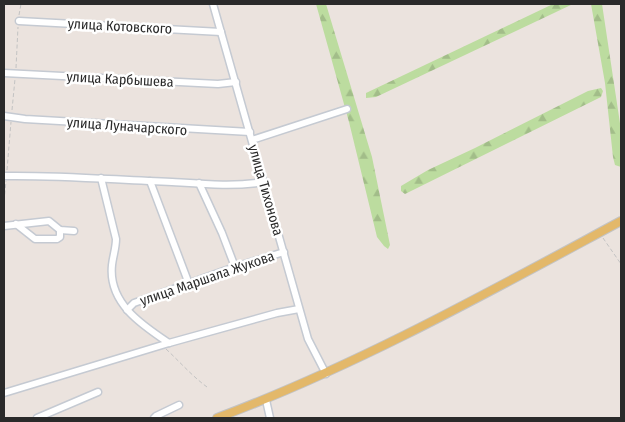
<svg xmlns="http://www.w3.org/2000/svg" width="625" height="422" viewBox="0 0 625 422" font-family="'Fira Sans Condensed',sans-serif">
  <defs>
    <pattern id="forest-firs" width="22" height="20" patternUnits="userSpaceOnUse" patternTransform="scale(1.25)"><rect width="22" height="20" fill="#bcdc9f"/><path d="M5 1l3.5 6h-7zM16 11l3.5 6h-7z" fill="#a2bd89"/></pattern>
  </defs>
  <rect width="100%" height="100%" fill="#ebe3de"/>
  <g fill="url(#forest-firs)">
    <polygon points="316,4 326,4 372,157 390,245 388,249 384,246 377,237 349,122"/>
    <polygon points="553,4 573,4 376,97 366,98 366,93"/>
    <polygon points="591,4 602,4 621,130 621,167 615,165 613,157 605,83"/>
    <polygon points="601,88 603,91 601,97 405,194 401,191 401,186 428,170 475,148 588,91"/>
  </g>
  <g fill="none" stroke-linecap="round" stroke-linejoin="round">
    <g stroke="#c5cad2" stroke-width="9">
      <g id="minor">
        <polyline points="213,4 308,339 326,374"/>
        <polyline points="19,21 221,32"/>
        <polyline points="4,73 218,84 236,82"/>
        <polyline points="4,116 25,119 250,132"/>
        <polyline points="252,140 347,109"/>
        <path d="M 4,176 C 60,175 116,180 172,182 C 202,184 234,187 264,182"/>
        <path d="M 101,178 L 116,239 C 116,248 113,256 112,265 C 108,303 142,325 169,343"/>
        <polyline points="150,181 189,284"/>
        <polyline points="199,183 222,233 235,267"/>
        <polyline points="16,224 35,239 57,239 60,237 60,230"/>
        <polyline points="4,226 49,221 60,230 74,231"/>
        <polyline points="127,310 134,303 235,267 284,252"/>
        <polyline points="4,393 169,343 277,313 299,309"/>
        <polyline points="266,400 270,418"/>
        <polyline points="37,418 98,392"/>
        <polyline points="154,418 156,416 179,405"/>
      </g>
    </g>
    <g stroke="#c3c3c3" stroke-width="10">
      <path id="major" d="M 217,418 C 358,365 489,292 621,221"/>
    </g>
    <g stroke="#c3c3c3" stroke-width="1" stroke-dasharray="4 2.5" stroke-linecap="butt">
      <polyline points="19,15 21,4"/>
      <polyline points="16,68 18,27"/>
      <polyline points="12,110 15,79"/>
      <polyline points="7,170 11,122"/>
      <polyline points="4,201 6,181"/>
      <polyline points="603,238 621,264"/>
      <path d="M 166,349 C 180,362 192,376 207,387"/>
    </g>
    <use href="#minor" stroke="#fff" stroke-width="6"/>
    <use href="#major" stroke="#e3b86a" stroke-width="8"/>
  </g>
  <g text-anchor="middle" stroke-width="5" stroke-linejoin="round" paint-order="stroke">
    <g font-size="14" fill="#2a2a2a" stroke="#fff">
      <text transform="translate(120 26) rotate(3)" y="5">улица Котовского</text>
      <text transform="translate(120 79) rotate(3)" y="5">улица Карбышева</text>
      <text transform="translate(127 126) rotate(4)" y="5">улица Луначарского</text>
      <text transform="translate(266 190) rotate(74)" y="5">улица Тихонова</text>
      <text transform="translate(207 278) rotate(-19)" y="5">улица Маршала Жукова</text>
    </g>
  </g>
  <rect width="625" height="422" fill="none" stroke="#2a2a2a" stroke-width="10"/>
</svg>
